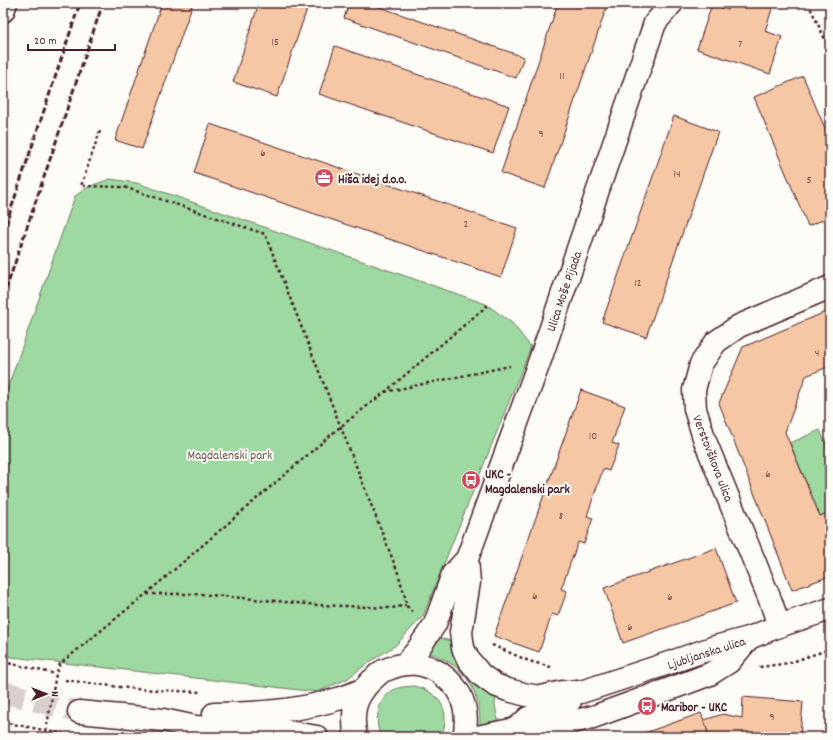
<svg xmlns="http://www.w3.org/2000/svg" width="833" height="740" viewBox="0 0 833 740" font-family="Dekko,sans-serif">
  <rect width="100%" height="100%" fill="#fdfcf7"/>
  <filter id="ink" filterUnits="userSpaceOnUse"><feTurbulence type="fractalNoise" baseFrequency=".025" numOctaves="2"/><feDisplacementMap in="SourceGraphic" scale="8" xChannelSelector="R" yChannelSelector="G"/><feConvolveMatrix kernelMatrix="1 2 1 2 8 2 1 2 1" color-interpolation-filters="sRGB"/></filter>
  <g filter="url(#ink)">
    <g fill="#9dd9a0" stroke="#747c66">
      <polygon points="110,179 137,183 486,304 512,323 531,347 423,616 396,645 368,663 347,679 317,692 3,656 3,401 75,196 90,186"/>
      <polygon points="820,430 830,454 830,512 820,516 790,443"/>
      <path d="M 437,637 L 454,642 L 496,696 L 495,705 L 498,720 L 480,725 C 480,699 472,677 450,663 C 444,659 437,656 430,653 Z"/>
      <path d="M 414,686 C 440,692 452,711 441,737 L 381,737 C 373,720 378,695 398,688 C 403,686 409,687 414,686 Z"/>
    </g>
    <g fill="#f5c7a4" stroke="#4a1f2b">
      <polygon points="162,3 193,3 142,149 115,140"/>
      <polygon points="259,3 309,3 277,97 233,82"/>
      <polygon points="349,3 368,3 524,57 516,78 344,18"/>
      <polygon points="558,3 608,3 545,188 501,173"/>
      <polygon points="731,3 774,3 765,31 782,37 770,74 697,49 712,4 728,10"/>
      <polygon points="335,46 509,106 493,153 319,94"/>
      <polygon points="803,76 830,140 830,217 808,226 754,97"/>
      <polygon points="674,116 718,132 646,337 602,322"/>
      <polygon points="210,124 517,228 501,277 194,173"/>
      <polygon points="830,310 830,366 806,376 785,432 820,516 830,512 830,576 792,590 719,403 743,347"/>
      <polygon points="581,390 625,406 612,443 619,445 609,471 603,469 587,516 593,518 584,544 578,542 561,589 567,591 558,616 552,614 539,652 494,636"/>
      <polygon points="716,548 736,603 623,643 604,588"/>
      <polygon points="743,697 803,702 800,737 709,737 704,720 723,714 742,718"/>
      <polygon points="701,713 704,720 709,737 633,737"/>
    </g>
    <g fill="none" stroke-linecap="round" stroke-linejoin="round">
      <polyline stroke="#d9d0ce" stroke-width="22" stroke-dasharray="22 11" stroke-linecap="butt" points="3,692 79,712"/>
      <g stroke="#4a1f2b" stroke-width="25">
        <g id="minor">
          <polyline points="672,3 655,23 540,360 467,559 469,582 461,632 463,648 468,659 481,675 495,685 508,690 527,695 541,697 563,692 581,692 657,667 715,647 749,638 779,626 830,609"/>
          <polyline points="3,11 6,3"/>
          <polyline points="779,626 771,602 705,441 695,409 694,390 701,364 716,342 739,326 830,287"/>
          <polyline points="405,664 416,652 435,624 453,574 467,559"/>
          <polyline points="79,712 163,720 196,727 283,731 317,737"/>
          <path d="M 214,714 C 258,714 302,711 344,697 C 350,695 357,692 364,689"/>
          <polyline points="516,729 533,731 593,717 689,682 710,674 729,662 749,638"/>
          <path d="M 356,737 C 351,714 354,698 371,681 C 374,679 377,675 380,673 C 382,671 385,670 388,669 C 407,661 423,662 440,673 C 448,679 456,686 460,695 C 467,709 467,723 464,737"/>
          <polyline points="477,737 516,729 528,718 568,703 570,701"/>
        </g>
      </g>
      <g stroke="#4a1f2b" stroke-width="2.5" stroke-dasharray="3 3" stroke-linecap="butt">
        <polyline points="808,3 830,50"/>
        <polyline points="100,131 81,186 124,187 265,234 398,573 405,597 406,605 412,612"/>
        <polyline points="385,392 510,366"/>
        <polyline points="147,594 200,594 318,605 392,608 406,605"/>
        <polyline points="492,645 529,661 551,667"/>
        <polyline points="3,662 56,674"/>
        <polyline points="760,666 761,667 789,663 830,649"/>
        <polyline points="65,680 136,689 200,692"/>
        <polyline points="3,722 63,734"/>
        <polyline points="46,731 56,674 60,664 146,594 340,427 385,392 488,305"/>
      </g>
      <use href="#minor" stroke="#fdfcf7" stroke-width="22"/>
      <g stroke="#4a1f2b" stroke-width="3" stroke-dasharray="6 3" stroke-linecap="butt">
        <polyline points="3,233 80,3"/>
        <polyline points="3,298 103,3"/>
      </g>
    </g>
  </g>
  <defs>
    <g id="office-disc" transform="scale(1)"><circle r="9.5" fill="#d1495b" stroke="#fdfcf7"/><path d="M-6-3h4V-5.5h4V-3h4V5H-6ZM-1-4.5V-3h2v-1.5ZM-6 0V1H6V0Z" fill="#fff"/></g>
    <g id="bus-disc" transform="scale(1)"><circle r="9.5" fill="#d1495b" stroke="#fdfcf7"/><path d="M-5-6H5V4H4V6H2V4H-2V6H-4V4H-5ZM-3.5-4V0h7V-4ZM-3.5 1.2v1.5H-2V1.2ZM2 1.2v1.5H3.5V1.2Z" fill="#fff"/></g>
  </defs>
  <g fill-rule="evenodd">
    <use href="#office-disc" x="324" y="178"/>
    <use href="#bus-disc" x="471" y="480"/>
    <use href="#bus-disc" x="647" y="706"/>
  </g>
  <g text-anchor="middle" stroke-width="4" stroke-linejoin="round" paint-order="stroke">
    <g font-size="11" fill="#754949">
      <text x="275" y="45">15</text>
      <text x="740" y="47">7</text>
      <text x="562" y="79">11</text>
      <text x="541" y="137">9</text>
      <text x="263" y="156">6</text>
      <text x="677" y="177">14</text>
      <text x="809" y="183">5</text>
      <text x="466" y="227">2</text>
      <text x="638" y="286">12</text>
      <text x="817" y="356">4</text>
      <text x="593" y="439">10</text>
      <text x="768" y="477">6</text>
      <text x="561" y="519">8</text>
      <text x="535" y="599">6</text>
      <text x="670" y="600">6</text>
      <text x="630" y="630">6</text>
      <text x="772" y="720">9</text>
    </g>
    <g font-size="13" font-weight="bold" fill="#4a1f2b" stroke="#fdfcf7" text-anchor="start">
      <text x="338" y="183">Hiša idej d.o.o.</text>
      <text x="485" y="478">UKC -<tspan x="485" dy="15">Magdalenski park</tspan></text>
      <text x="661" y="711">Maribor - UKC</text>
    </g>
    <g font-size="13" fill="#4a1f2b" stroke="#fdfcf7">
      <text transform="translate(563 291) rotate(-71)" y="5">Ulica Moše Pijada</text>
      <text transform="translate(714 458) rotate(69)" y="5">Verstovškova ulica</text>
      <text transform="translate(706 652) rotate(-18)" y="5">Ljubljanska ulica</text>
    </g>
    <g font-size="13" fill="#63574e" stroke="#fdfcf7">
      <text x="230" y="459">Magdalenski park</text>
    </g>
  </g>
  <rect width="833" height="740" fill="none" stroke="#fdfcf7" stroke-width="16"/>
  <rect x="8" y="8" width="817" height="724" fill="none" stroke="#4a1f2b" stroke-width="1.5" filter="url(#ink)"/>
  <g transform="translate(46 694) rotate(90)" stroke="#fdfcf7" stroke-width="3" paint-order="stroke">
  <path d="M0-3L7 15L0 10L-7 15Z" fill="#4a1f2b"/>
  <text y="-6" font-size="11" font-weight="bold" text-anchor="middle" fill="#4a1f2b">N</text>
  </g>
  <path d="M28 44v6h87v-6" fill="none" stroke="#4a1f2b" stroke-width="2"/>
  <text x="34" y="44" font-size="12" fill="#4a1f2b" stroke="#fdfcf7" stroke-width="3" paint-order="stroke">20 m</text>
</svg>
